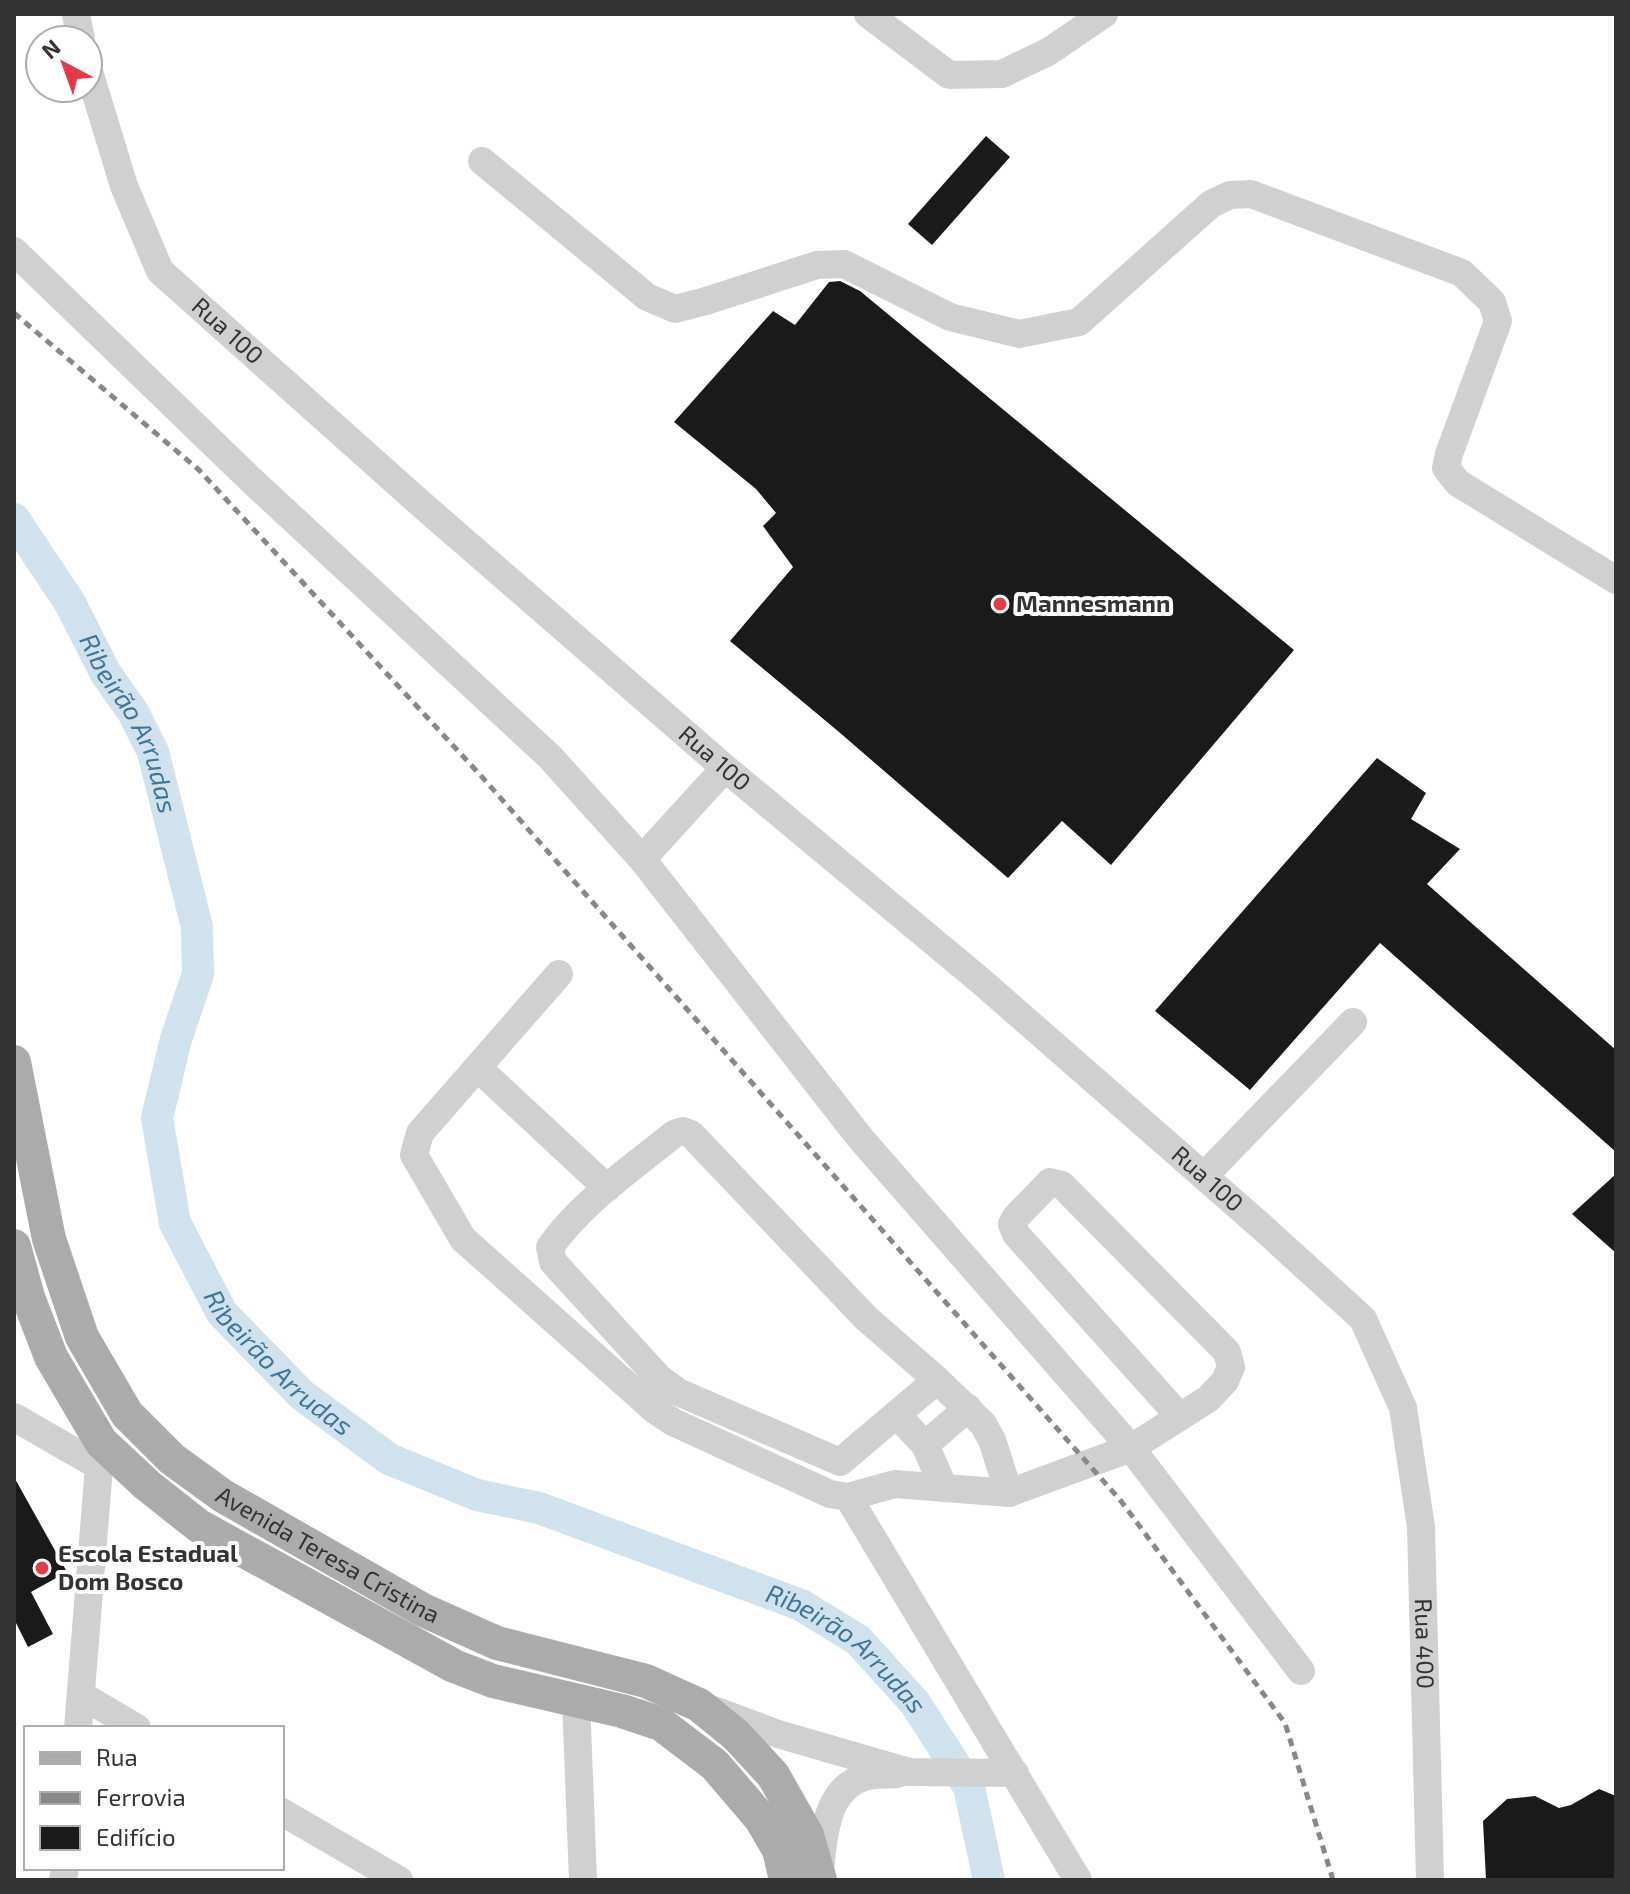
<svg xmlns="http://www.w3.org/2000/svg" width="1630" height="1894" viewBox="0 0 1630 1894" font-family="'Exo 2',sans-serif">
  <rect width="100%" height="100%" fill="#fff"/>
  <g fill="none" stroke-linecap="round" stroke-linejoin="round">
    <path stroke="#cfe2ee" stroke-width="32" id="s1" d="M 14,519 L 70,603 L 106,674 L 133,712 L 153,752 L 197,927 L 198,974 L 176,1039 L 157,1118 L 175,1223 L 222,1313 L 302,1395 L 389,1459 L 477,1495 L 539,1508 L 801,1605 L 858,1640 L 915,1703 L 969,1787 L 989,1880"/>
  </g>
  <g fill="#1a1a1a">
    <polygon points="986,136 1010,157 932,245 908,224"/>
    <polygon points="840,281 860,291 1294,650 1111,865 1062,821 1008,878 839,732 730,641 793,567 763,526 776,513 756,489 674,422 773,311 795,325 829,282"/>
    <polygon points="1377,758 1426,793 1411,819 1460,849 1427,884 1616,1050 1616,1152 1380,943 1250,1090 1155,1011"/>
    <polygon points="1616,1174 1616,1253 1572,1214"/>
    <polygon points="14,1477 67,1572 31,1592 53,1634 28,1647 14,1619"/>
    <polygon points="1599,1789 1616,1796 1616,1880 1486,1880 1483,1821 1507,1799 1535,1796 1559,1808 1571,1805"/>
  </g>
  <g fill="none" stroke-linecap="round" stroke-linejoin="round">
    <g stroke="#d0d0d0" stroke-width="28">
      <polyline points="76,14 81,40"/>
      <polyline points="868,14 949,75 1002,74 1048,52 1104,14"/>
      <path id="s2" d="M 88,68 L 124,186 L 160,271 L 421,504 L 725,768 L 982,982 L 1263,1228 L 1363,1319 L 1403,1408 L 1421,1527 L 1430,1880"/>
      <polyline points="482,161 647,297 675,309 706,301 817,265 844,264 950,317 1019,334 1079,322 1211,204 1230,195 1251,194 1462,273 1492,302 1498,321 1449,454 1446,468 1458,483 1616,580"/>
      <polyline points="14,251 250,479 550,757 642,859 861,1139 1131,1448 1301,1671"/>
      <polyline points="642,859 725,768"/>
      <polyline points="559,974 420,1133 414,1155 463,1239 655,1410 673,1422 830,1494 848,1497 895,1484 1009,1493 1131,1448 1208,1399 1225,1381 1231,1367 1227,1352 1062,1185 1050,1182 1016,1217 1012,1224 1016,1234 1180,1417"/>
      <polyline points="478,1068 607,1188"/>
      <path d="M 683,1131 L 691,1134 L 866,1318 L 937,1380 L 840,1462 L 678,1392 L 659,1378 L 553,1262 L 550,1247 C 582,1202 631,1169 674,1134 Z"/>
      <polyline points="1204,1176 1353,1022"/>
      <polyline points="937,1380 983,1424 992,1440 1009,1493"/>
      <polyline points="897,1415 925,1445 944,1488"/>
      <polyline points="14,1417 99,1466"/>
      <polyline points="925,1445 968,1408"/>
      <polyline points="848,1497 1078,1880"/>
      <polyline points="81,1695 137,1728"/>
      <polyline points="576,1700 583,1880"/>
      <polyline points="714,1710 778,1734 909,1772 1015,1773"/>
      <polyline points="78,1728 101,1442"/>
      <polyline points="282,1812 399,1880"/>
      <path d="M 820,1870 C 824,1836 825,1790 864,1777 C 874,1774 887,1775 897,1774"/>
      <polyline points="63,1880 65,1868"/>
    </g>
    <g stroke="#ababab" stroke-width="34">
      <path id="s3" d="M 14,1062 L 49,1239 L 82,1337 L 127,1414 L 172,1459 L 223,1496 L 423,1610 L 497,1643 L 646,1681 L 699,1705 L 736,1735 L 773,1775 L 807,1835 L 820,1880"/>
      <polyline points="14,1246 28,1297 51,1357 101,1442 147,1485 199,1526 454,1666 493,1681 622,1711 661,1724 715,1765 761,1819 779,1850 786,1880"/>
    </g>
    <polyline stroke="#888" stroke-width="5" stroke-dasharray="8 6" stroke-linecap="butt" points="14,313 199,470 483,778 1121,1501 1285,1723 1333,1880"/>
  </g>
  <g fill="#e63946" stroke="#fff" stroke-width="3">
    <circle cx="1000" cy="604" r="8"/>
    <circle cx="42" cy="1568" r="8"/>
  </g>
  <g text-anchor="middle" stroke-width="8" stroke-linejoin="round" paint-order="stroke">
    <g font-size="24" fill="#333" stroke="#fff">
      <text dy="8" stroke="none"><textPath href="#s2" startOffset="306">Rua 100</textPath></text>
      <text dy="8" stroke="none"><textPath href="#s2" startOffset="954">Rua 100</textPath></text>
      <text dy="8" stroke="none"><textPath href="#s2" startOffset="1602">Rua 100</textPath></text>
      <text dy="8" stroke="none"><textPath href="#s3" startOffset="620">Avenida Teresa Cristina</textPath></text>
      <text dy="8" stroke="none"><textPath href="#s2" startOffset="2146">Rua 400</textPath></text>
    </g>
    <g font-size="24" font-weight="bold" fill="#333" stroke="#fff" text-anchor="start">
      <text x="1016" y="612">Mannesmann</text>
      <text x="58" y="1562">Escola Estadual<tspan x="58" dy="28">Dom Bosco</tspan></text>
    </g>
    <g font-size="26" font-style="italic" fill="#3f7597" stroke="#fff">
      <text dy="9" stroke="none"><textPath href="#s1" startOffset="236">Ribeirão Arrudas</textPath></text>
      <text dy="9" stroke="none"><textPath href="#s1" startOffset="932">Ribeirão Arrudas</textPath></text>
      <text dy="9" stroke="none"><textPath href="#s1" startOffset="1580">Ribeirão Arrudas</textPath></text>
    </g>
  </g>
  <rect width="1630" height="1894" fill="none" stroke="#333333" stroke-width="32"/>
  <rect x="24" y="1726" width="260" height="144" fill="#ffffff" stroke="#adadad" stroke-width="2"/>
  <rect x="40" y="1752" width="40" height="12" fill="#ababab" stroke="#adadad" stroke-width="2"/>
  <text x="96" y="1766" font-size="24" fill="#333333">Rua</text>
  <rect x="40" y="1792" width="40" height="12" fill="#888888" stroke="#adadad" stroke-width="2"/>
  <text x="96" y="1806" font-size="24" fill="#333333">Ferrovia</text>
  <rect x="40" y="1826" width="40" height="24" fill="#1a1a1a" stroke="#adadad" stroke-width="2"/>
  <text x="96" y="1846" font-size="24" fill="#333333">Edifício</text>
  <g transform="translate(64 64) rotate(319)"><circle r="38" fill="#ffffff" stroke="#adadad" stroke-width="2"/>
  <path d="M0-6L14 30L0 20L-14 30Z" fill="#e63946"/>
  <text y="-12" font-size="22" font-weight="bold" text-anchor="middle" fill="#333333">N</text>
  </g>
</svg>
